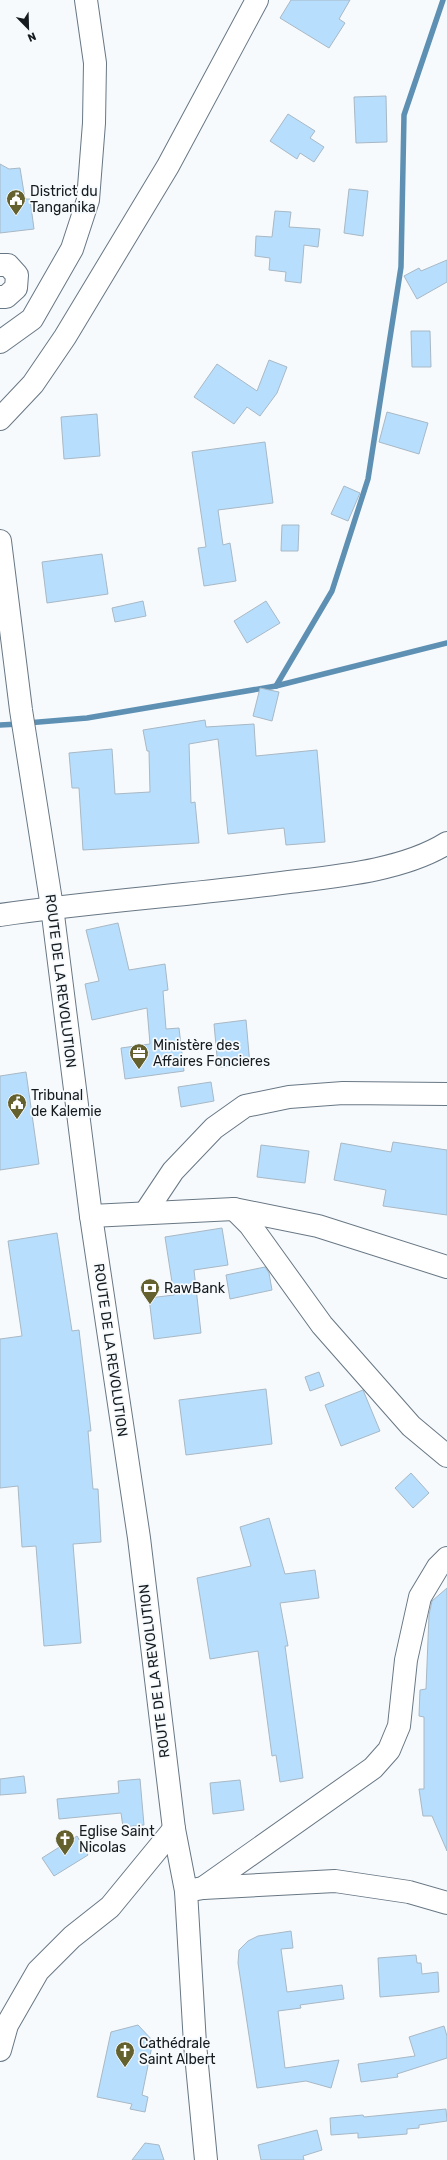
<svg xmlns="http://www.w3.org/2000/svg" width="447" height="2160" viewBox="0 0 447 2160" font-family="Rubik,sans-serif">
  <rect width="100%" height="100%" fill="#f6fafd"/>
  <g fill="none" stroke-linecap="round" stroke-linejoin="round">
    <g stroke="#5e90b3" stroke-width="5.5">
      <polyline points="276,686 332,591 368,479 401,267 404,115 443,0"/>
      <polyline points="27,723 87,718 276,686 447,643"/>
      <polyline points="0,725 19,724"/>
    </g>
  </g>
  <g fill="#b7dffd" stroke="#a8b8c5">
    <polygon points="291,0 350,0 339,19 345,23 329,48 280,18"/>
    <polygon points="386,96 387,142 356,143 354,97"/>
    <polygon points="288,114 315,131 310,138 324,147 314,162 300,153 297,159 270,141"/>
    <polygon points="0,164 9,169 20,168 25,199 30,199 34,229 0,233"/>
    <polygon points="349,189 368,191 363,236 344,233"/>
    <polygon points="275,211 291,212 289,227 320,229 318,247 304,245 301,283 285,281 286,272 269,270 270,258 255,256 256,236 272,237"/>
    <polygon points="447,260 447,282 417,299 404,276 419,268 421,271"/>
    <polygon points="411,331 430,331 431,367 412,367"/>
    <polygon points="269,360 287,367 277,393 260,416 247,407 234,424 194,397 217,364 257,391"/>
    <polygon points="387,412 428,423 419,454 379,442"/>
    <polygon points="97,414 100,456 64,459 61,417"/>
    <polygon points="265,442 273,503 218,510 223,545 230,543 236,581 204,586 198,548 206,547 192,452"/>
    <polygon points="344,486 360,493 348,521 331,514"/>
    <polygon points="282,525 299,525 298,551 281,551"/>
    <polygon points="102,554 108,594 47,603 42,562"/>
    <polygon points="143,601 146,616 115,622 112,608"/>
    <polygon points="266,601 280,623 247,643 234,621"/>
    <polygon points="260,688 279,692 272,721 253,716"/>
    <polygon points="205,720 206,727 254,724 256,756 317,750 325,842 286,845 284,828 228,834 218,739 189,744 191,803 195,802 199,843 83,850 79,788 72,788 69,753 112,749 115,794 150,792 149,751 147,751 143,730"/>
    <polygon points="118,923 129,970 165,964 168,990 163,991 166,1029 179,1028 184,1071 125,1079 121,1048 150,1044 147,1008 92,1020 85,984 99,981 86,930"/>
    <polygon points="246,1020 250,1065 218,1067 214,1024"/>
    <polygon points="26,1072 39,1164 0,1170 0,1076"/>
    <polygon points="211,1082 214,1101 181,1107 178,1087"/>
    <polygon points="393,1142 447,1150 447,1215 383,1206 386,1190 334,1180 341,1143 391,1152"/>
    <polygon points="261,1145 309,1151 305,1183 257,1177"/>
    <polygon points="222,1228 228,1265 194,1270 201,1333 154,1339 149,1298 174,1295 165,1237"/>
    <polygon points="57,1233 72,1331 79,1330 91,1431 88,1431 93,1489 98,1489 101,1542 73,1544 81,1643 44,1646 36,1546 22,1547 18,1486 0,1488 0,1339 22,1336 8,1241"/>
    <polygon points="265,1267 269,1273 272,1290 230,1299 226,1275"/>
    <polygon points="319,1372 324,1386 310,1391 305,1377"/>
    <polygon points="266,1389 272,1444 186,1455 179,1400"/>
    <polygon points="363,1390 380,1431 341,1446 325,1405"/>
    <polygon points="411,1473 429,1493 413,1508 395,1488"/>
    <polygon points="269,1518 285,1574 315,1570 319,1598 280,1603 288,1646 285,1646 303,1778 280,1782 276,1755 272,1756 258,1651 210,1659 197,1578 251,1566 240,1527"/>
    <polygon points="447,1588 447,1851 432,1816 423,1816 419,1789 424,1789 424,1717 419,1716 420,1690 426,1689 429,1615 432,1601"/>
    <polygon points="24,1776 26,1793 0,1795 0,1779"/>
    <polygon points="140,1779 144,1825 123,1827 121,1813 59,1819 57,1799 119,1793 118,1781"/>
    <polygon points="240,1780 244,1810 213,1814 210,1783"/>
    <polygon points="77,1836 88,1855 54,1876 42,1858"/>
    <polygon points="291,1931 293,1948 281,1949 287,1992 342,1985 344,1999 300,2005 301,2008 278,2011 285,2068 339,2060 331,2088 306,2081 257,2088 238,1963 239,1950 248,1941 258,1936"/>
    <polygon points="416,1955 417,1963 421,1963 422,1974 438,1972 439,1992 380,1997 378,1958"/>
    <polygon points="138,2025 153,2041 142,2095 148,2097 145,2112 130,2109 132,2104 97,2097 111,2032"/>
    <polygon points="444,2026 447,2036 447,2058 397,2074 398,2077 361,2082 358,2064 415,2056 409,2037"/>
    <polygon points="446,2109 447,2121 419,2125 419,2128 407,2129 407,2134 358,2138 358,2133 331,2135 330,2118 363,2115 364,2117"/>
    <polygon points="317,2130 322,2150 303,2156 304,2160 261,2160 258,2145"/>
    <polygon points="145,2143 159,2145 164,2160 132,2160"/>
  </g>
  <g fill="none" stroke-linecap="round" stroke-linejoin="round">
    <g stroke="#687784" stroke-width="24">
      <g id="minor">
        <polyline points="0,265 8,265 17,275 16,288 6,297 0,297"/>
        <polyline points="0,342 32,319 72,249 88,200 94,123 95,63 86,0"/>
        <polyline points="0,419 33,384 65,337 168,166 257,0"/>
        <polyline points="0,541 21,710 52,907 91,1216 139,1538 174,1829 186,1891 195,2044 206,2160"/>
        <path d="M 0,915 C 96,901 193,895 289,882 C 339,876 404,870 447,843"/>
        <polyline points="234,1209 250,1225 322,1325 411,1426 447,1456"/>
        <polyline points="145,1213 173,1171 214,1128 245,1106 289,1097 343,1093 447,1094"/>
        <polyline points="91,1216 234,1209 318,1226 447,1267"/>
        <polyline points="203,1888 335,1881 409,1892 447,1903"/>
        <polyline points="186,1891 203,1888 373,1768 389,1750 399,1726 406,1660 420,1597 438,1567 447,1558"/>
        <polyline points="0,2050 7,2025 38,1971 72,1937 110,1907 174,1829"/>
      </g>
    </g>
    <use href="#minor" stroke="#fff" stroke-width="22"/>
  </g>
  <defs>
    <g id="civic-pin" transform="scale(1)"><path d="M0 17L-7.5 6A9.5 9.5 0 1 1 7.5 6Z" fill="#64612e" stroke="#f6fafd"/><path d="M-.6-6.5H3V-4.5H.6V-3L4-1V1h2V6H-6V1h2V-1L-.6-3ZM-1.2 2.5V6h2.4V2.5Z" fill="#fff"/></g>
    <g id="office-pin" transform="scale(1)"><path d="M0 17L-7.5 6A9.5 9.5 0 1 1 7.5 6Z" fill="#64612e" stroke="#f6fafd"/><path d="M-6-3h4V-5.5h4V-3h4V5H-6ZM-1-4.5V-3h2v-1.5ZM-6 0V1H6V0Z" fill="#fff"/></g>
    <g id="bank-pin" transform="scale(1)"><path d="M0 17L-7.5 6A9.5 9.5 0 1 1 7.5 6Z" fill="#64612e" stroke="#f6fafd"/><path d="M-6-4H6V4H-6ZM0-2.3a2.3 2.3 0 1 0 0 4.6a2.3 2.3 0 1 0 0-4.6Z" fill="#fff"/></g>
    <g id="church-pin" transform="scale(1)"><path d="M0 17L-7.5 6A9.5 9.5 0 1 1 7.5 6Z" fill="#64612e" stroke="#f6fafd"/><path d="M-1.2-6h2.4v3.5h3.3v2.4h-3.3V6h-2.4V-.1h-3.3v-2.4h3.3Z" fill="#fff"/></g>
  </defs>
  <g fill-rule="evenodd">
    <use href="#civic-pin" x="16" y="199"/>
    <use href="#office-pin" x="139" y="1053"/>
    <use href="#civic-pin" x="17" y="1103"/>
    <use href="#bank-pin" x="150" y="1288"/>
    <use href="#church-pin" x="65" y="1839"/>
    <use href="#church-pin" x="125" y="2051"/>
  </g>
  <g text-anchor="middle" stroke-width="3.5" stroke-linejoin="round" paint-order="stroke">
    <g font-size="14" fill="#151b1f" stroke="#f6fafd" text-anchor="start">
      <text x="30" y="196">District du<tspan x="30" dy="16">Tanganika</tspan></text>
      <text x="153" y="1050">Ministère des<tspan x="153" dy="16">Affaires Foncieres</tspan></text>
      <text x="31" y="1100">Tribunal<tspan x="31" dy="16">de Kalemie</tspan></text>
      <text x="164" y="1293">RawBank</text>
      <text x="79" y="1836">Eglise Saint<tspan x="79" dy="16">Nicolas</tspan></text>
      <text x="139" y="2048">Cathédrale<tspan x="139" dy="16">Saint Albert</tspan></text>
    </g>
    <g font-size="14" fill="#151b1f" stroke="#f6fafd">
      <text transform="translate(61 981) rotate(83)" y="5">ROUTE DE LA REVOLUTION</text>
      <text transform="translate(111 1350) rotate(82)" y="5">ROUTE DE LA REVOLUTION</text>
      <text transform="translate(154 1671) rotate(-97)" y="5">ROUTE DE LA REVOLUTION</text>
    </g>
  </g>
  <g transform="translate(28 28) rotate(157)" stroke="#f6fafd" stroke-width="3" paint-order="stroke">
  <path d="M0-3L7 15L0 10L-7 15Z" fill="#151b1f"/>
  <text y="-6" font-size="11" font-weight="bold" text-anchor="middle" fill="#151b1f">N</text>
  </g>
</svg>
